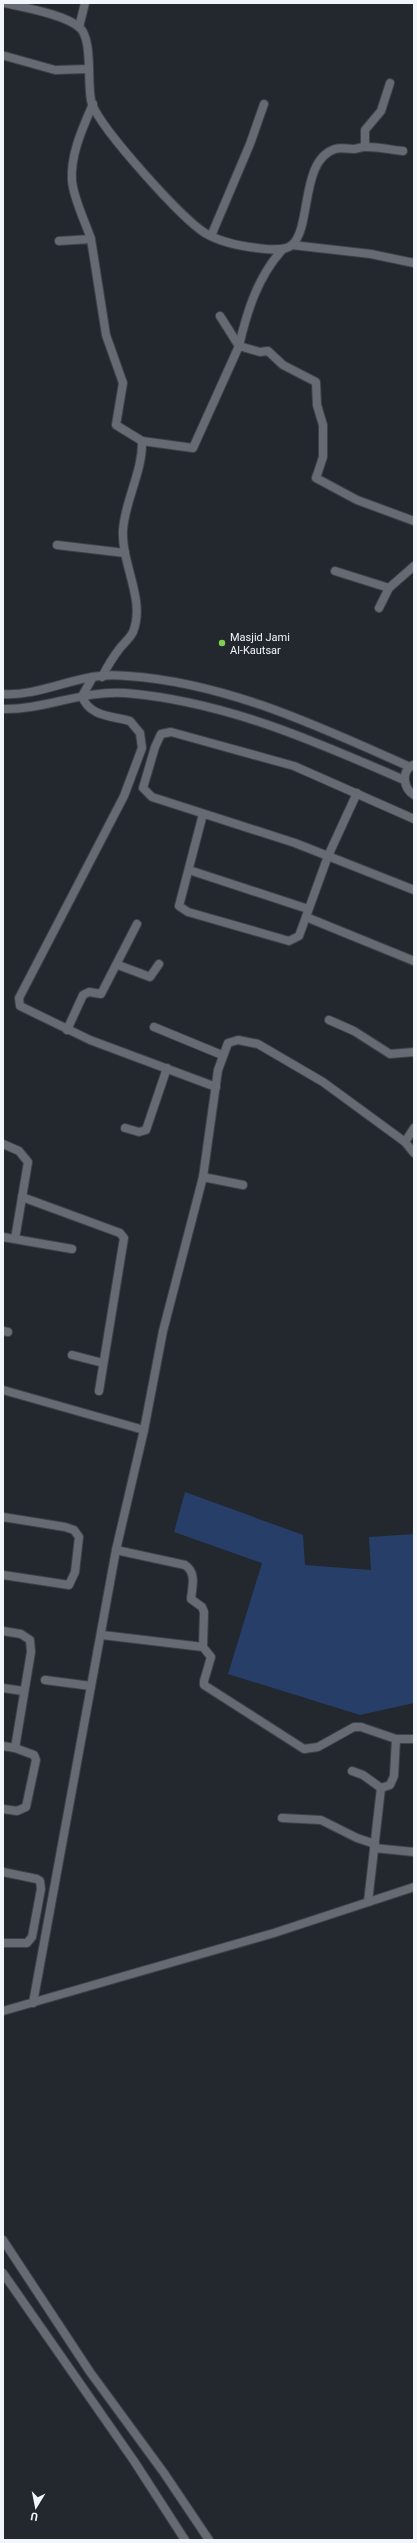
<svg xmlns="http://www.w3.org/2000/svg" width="417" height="2543" viewBox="0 0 417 2543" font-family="Roboto,sans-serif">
  <rect width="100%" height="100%" fill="#23272e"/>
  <polygon fill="#273e68" points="185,1492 303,1535 305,1565 371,1570 369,1537 414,1534 414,1703 360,1715 228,1674 262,1563 174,1532"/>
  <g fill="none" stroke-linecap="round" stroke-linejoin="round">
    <g stroke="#3f4248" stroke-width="10">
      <g id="minor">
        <path d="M 5,3 C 25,8 63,14 79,27 C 94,39 86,86 92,104 C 102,130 181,218 205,233 C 220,242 239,246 257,248 C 267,249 284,252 292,245 C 312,227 300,160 335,149 C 340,147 347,149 353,149 C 357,149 361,147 364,147 C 376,146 391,150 403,151"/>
        <polyline points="79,27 85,3"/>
        <polyline points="5,56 55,70 88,69"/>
        <polyline points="365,146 365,130 381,111 390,83"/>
        <polyline points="211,236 250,144 264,104"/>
        <path d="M 91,239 C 85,221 74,200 72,181 C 70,155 83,127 93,104"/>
        <path d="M 59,241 L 91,239 L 106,335 L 123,383 L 116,425 L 142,441 C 143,471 125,500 123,530 C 121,564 146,600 133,632 C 130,638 124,643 120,648 C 113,657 107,667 102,677"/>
        <polyline points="292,245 371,254 414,263"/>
        <polyline points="220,316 239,346"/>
        <path d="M 239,346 C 247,311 258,276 283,249"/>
        <polyline points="142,441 193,448 239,346 260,352 268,351 283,365 316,382 317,405 323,425 323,457 316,478 357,500 414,521"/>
        <polyline points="57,545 125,553"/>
        <polyline points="335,571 389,588"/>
        <polyline points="379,608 389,588 414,566"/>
        <path d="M 93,677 L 82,696 C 89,717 113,716 130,721 L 140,733 L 142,748 L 124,796 L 19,998 L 20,1006 L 90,1040 L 216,1087"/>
        <path d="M 3,694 C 33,696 62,682 92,677 C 103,675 117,675 128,676 C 228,683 320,727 410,767"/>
        <path d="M 3,709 C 44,710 83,690 125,693 C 224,701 315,741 404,780"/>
        <path d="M 413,765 C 401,771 403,788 414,795"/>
        <polyline points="203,814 179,906 188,912 289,941 299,936 328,856 357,793"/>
        <polyline points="414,819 294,766 171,732 161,734 155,747 143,788 152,797 295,843 414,890"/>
        <polyline points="189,870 308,909"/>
        <polyline points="306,917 414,961"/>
        <polyline points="118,965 150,977 159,964"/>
        <polyline points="329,1020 354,1031 390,1054 414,1052"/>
        <polyline points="154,1027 222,1055"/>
        <polyline points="67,1030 83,995 89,992 101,994 137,924"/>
        <polyline points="125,1128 139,1132 146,1130 167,1068"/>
        <polyline points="405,1142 414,1128"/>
        <polyline points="3,1144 19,1151 28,1162 15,1239"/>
        <polyline points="203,1177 243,1185"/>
        <polyline points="22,1197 120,1233 124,1238 99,1391"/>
        <polyline points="3,1237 72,1249"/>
        <polyline points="3,1331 8,1332"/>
        <polyline points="72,1355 103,1363"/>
        <polyline points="3,1390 144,1430 116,1550 33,2003"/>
        <polyline points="144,1430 163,1331 203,1177 218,1070 228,1043 238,1040 258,1044 323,1082 405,1142 414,1153"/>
        <polyline points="3,1517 65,1527 74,1530 79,1537 75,1572 69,1585 3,1575"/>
        <path d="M 116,1550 L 185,1565 C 197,1573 192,1587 191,1599 L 202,1607 L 204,1612 L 203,1647"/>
        <polyline points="3,1631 21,1634 30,1640 31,1652 15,1748 34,1755 36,1760 26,1807 17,1811 3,1809"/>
        <polyline points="102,1635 203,1647 211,1657 204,1681 204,1685 304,1749 318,1747 354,1727 361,1727 396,1739 414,1739"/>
        <polyline points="45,1680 91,1686"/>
        <polyline points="3,1688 23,1691"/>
        <polyline points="3,1746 15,1748"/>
        <polyline points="352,1771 363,1775 381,1788"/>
        <polyline points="282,1818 321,1820 357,1838 375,1844"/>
        <polyline points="374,1848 414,1852"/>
        <polyline points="3,1872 37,1879 40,1881 41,1889 32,1937 27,1943 3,1943"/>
        <polyline points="368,1902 381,1788 390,1785 394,1776 396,1739"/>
        <polyline points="3,2011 274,1933 414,1887"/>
        <polyline points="3,2240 90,2372 164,2473 209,2540"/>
        <polyline points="3,2273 134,2461 185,2540"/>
      </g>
    </g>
    <use href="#minor" stroke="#666b73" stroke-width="8"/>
  </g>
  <circle fill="#7fd052" stroke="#23272e" stroke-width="1.5" cx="222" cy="643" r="4"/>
  <g text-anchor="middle" stroke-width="3.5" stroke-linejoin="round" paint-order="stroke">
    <g font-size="11" fill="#f2f5fa" stroke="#23272e" text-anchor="start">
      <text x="230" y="641">Masjid Jami<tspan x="230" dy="13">Al-Kautsar</tspan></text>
    </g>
  </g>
  <rect width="417" height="2543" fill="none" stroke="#f2f5fa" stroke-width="8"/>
  <g transform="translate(36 2507) rotate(190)" stroke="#23272e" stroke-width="3" paint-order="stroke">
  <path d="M0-3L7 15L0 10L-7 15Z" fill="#f2f5fa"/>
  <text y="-6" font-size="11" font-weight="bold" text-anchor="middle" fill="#f2f5fa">U</text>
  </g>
</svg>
